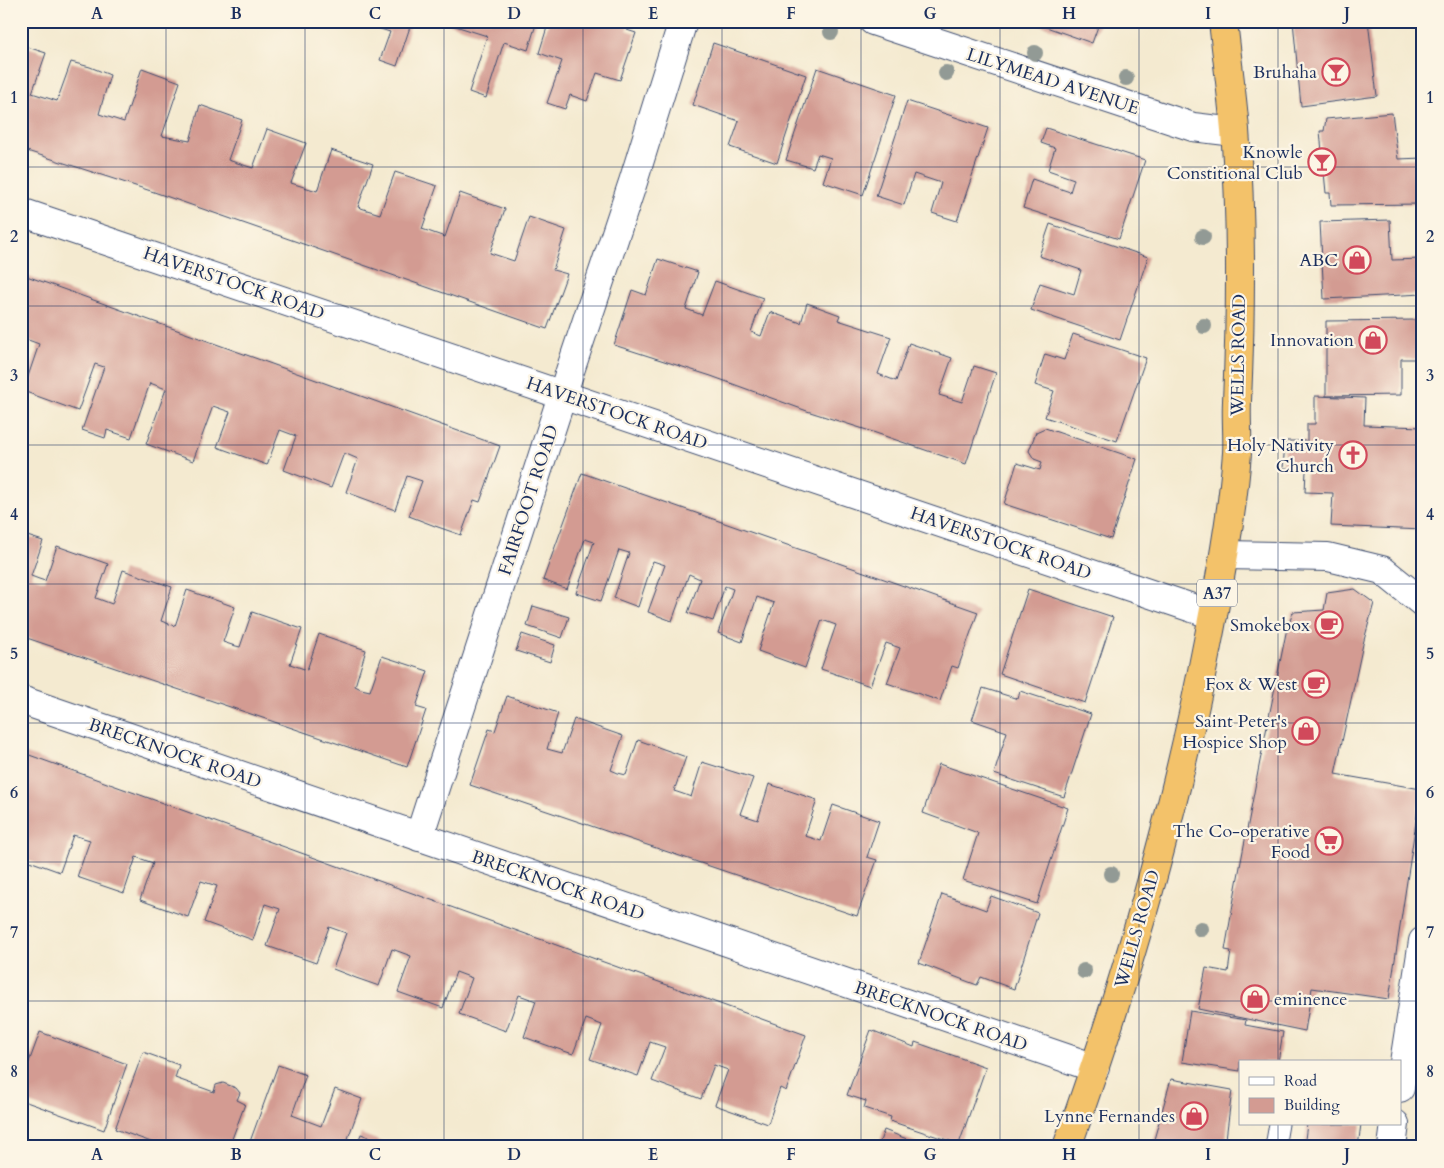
<svg xmlns="http://www.w3.org/2000/svg" width="1444" height="1168" viewBox="0 0 1444 1168" font-family="Cardo,serif">
  <rect width="100%" height="100%" fill="#fcf5e5"/>
  <filter id="ink" filterUnits="userSpaceOnUse"><feTurbulence type="fractalNoise" baseFrequency=".02" numOctaves="2"/><feDisplacementMap in="SourceGraphic" scale="10" xChannelSelector="R" yChannelSelector="G"/><feConvolveMatrix kernelMatrix="1 2 1 2 8 2 1 2 1" color-interpolation-filters="sRGB"/></filter>
  <filter id="wash" filterUnits="userSpaceOnUse"><feTurbulence type="fractalNoise" baseFrequency=".0096" numOctaves="4" result="noise"/><feDisplacementMap in="SourceGraphic" scale="20" xChannelSelector="R" yChannelSelector="G"/><feGaussianBlur stdDeviation="1.12" result="paint"/><feColorMatrix in="noise" values="0 0 0 0 0 0 0 0 0 0 0 0 0 0 0 0 0 1.4 0 .05"/><feComposite in="paint" operator="in"/></filter>
  <g filter="url(#wash)">
    <rect width="100%" height="100%" fill="#f4ead0"/>
    <g id="blocks">
      <g fill="#d39b92">
        <polygon points="376,21 412,21 397,66 380,60 390,32 374,27"/>
        <polygon points="447,21 537,21 528,50 504,42 486,98 469,92 487,36 446,23"/>
        <polygon points="549,21 630,21 627,30 636,33 620,80 597,73 587,101 570,95 565,109 547,103 562,61 539,53"/>
        <polygon points="1029,21 1100,21 1092,43"/>
        <polygon points="1293,21 1368,21 1377,96 1301,106"/>
        <polygon points="713,43 806,75 777,163 730,147 739,121 693,105"/>
        <polygon points="21,45 46,53 32,93 57,101 71,62 90,67 110,75 99,114 124,122 142,68 180,82 162,136 190,141 200,105 242,120 228,160 253,168 267,129 306,143 291,183 317,191 331,150 373,164 358,207 367,210 380,214 395,172 437,186 422,229 445,237 460,193 505,209 490,253 514,261 529,217 566,230 553,270 567,274 547,329 154,192 21,149"/>
        <polygon points="817,68 896,95 863,195 823,182 831,158 818,154 813,168 786,160"/>
        <polygon points="907,101 988,128 957,221 932,213 941,183 914,174 904,205 876,196"/>
        <polygon points="1392,113 1398,159 1423,158 1423,204 1331,205 1330,193 1326,193 1320,131 1324,131 1326,119"/>
        <polygon points="1046,128 1145,160 1119,239 1023,208 1032,179 1070,192 1074,179 1048,170 1055,148 1041,143"/>
        <polygon points="1390,220 1392,260 1422,259 1423,294 1324,299 1320,222"/>
        <polygon points="1050,224 1148,257 1120,340 1031,310 1040,283 1074,294 1081,270 1039,256"/>
        <polygon points="658,259 698,272 686,309 702,315 715,281 763,298 751,332 761,336 770,312 801,323 807,303 840,315 838,320 891,337 878,374 896,381 909,343 952,358 939,395 962,402 974,366 996,373 966,464 870,431 807,411 711,376 614,345 632,290 646,295"/>
        <polygon points="21,274 500,446 480,502 474,500 461,535 435,526 409,516 422,481 407,476 395,510 346,492 358,459 344,453 331,488 284,470 296,436 280,430 267,465 217,447 230,412 213,406 193,461 146,444 166,389 150,383 131,438 107,430 105,438 82,430 104,367 95,364 78,411 23,391 39,344 23,338 21,343"/>
        <polygon points="1419,320 1419,359 1401,359 1401,395 1326,396 1326,321"/>
        <polygon points="1073,334 1146,358 1117,441 1045,417 1054,391 1035,385 1040,369 1045,354 1064,360"/>
        <polygon points="1315,396 1365,398 1364,425 1423,427 1423,530 1331,526 1333,493 1305,492 1306,470 1283,469 1285,441 1307,441 1307,424 1315,424"/>
        <polygon points="1045,428 1137,459 1111,539 1004,504 1017,463 1040,470 1042,462 1034,459 1029,451 1036,432"/>
        <polygon points="582,473 978,612 958,668 952,666 940,701 887,683 900,648 886,643 870,686 821,669 836,625 822,620 805,668 758,651 774,603 757,597 742,642 718,633 733,589 725,586 713,621 688,613 700,579 689,574 672,621 648,612 665,565 653,561 638,607 614,598 629,553 619,550 601,601 576,593 594,542 585,539 567,589 543,580"/>
        <polygon points="21,534 43,541 31,576 39,579 45,581 57,546 108,564 96,598 112,604 123,570 172,587 161,621 175,626 187,590 235,607 223,642 232,645 240,647 252,612 302,629 290,664 307,670 319,634 366,650 355,686 361,689 370,691 382,656 428,671 416,707 426,710 407,767 21,636"/>
        <polygon points="1028,589 1113,617 1085,703 1000,674"/>
        <polygon points="1355,589 1374,603 1363,644 1335,774 1421,789 1389,999 1312,988 1305,1031 1198,1009 1206,968 1228,972 1231,951 1225,950 1235,893 1260,761 1286,633 1293,612 1324,610 1327,593"/>
        <polygon points="533,606 569,617 562,638 527,626"/>
        <polygon points="522,634 555,645 550,662 516,651"/>
        <polygon points="983,688 1018,699 1020,691 1091,714 1064,797 994,774 1007,732 972,720"/>
        <polygon points="507,696 558,713 547,749 562,753 574,719 623,736 611,770 618,773 626,775 638,740 686,757 674,791 683,794 691,797 702,762 753,778 740,814 758,820 769,784 817,800 805,836 812,838 821,841 833,805 879,821 867,857 877,860 857,916 470,785 489,729 495,731"/>
        <polygon points="21,752 806,1035 786,1091 780,1088 768,1124 715,1105 728,1070 714,1065 701,1099 652,1081 665,1047 650,1042 638,1076 590,1059 602,1025 586,1019 573,1054 549,1046 524,1037 536,1001 519,995 506,1031 459,1014 472,978 456,972 443,1008 398,992 411,956 392,949 379,986 356,978 333,969 346,933 329,927 316,963 267,946 280,909 265,904 253,940 204,922 217,886 201,881 188,917 140,900 153,863 136,857 124,893 77,877 90,840 73,835 60,872 21,858 21,830 26,816 21,814"/>
        <polygon points="939,764 1068,808 1037,904 963,880 978,833 923,813"/>
        <polygon points="942,894 986,910 991,896 1038,913 1014,989 981,977 977,985 919,963"/>
        <polygon points="1190,1011 1246,1020 1245,1025 1283,1032 1278,1062 1240,1062 1240,1071 1182,1062"/>
        <polygon points="871,1030 914,1047 915,1042 986,1067 959,1144 890,1121 891,1117 864,1108 866,1101 847,1095"/>
        <polygon points="40,1032 127,1064 104,1130 21,1100 21,1084"/>
        <polygon points="143,1052 179,1065 175,1078 214,1092 216,1085 223,1083 236,1088 240,1093 237,1100 245,1104 229,1147 165,1147 115,1129"/>
        <polygon points="278,1065 306,1075 292,1115 321,1126 335,1089 362,1099 345,1147 248,1147"/>
        <polygon points="1171,1079 1232,1090 1225,1147 1164,1147 1153,1143"/>
        <polygon points="1307,1124 1361,1124 1358,1147 1304,1147"/>
        <polygon points="884,1130 927,1147 878,1147"/>
        <polygon points="361,1134 395,1147 356,1147"/>
      </g>
    </g>
  </g>
  <g filter="url(#ink)">
    <use href="#blocks" fill-opacity="0" stroke="#3c4b6f" stroke-width="1"/>
    <g fill="none" stroke-linecap="round" stroke-linejoin="round">
      <g stroke="#3c4b6f" stroke-width="21">
        <polyline id="service" points="1275,1147 1279,1124"/>
      </g>
      <g stroke="#3c4b6f" stroke-width="30">
        <g id="minor">
          <polyline points="873,21 1193,127 1235,132"/>
          <polyline points="21,212 1213,615"/>
          <polyline points="1225,555 1328,557 1382,570 1423,603"/>
          <polyline points="21,700 1095,1068"/>
          <polyline points="419,837 571,368 633,182 683,21"/>
          <polyline points="1400,1088 1423,941"/>
          <polyline points="1392,1147 1395,1124"/>
        </g>
      </g>
      <g stroke="#3c4b6f" stroke-width="30">
        <path id="trunk" d="M 1067,1147 C 1126,982 1175,813 1208,641 C 1220,579 1232,517 1237,453 C 1238,436 1236,419 1237,401 C 1241,311 1242,220 1235,130 C 1232,94 1227,58 1223,21"/>
      </g>
      <use href="#service" stroke="#fff" stroke-width="19"/>
      <use href="#minor" stroke="#fff" stroke-width="28"/>
      <use href="#trunk" stroke="#f3c26a" stroke-width="28"/>
    </g>
    <g fill="#929a95">
      <circle cx="831" cy="32" r="8"/>
      <circle cx="1035" cy="53" r="8"/>
      <circle cx="946" cy="73" r="8"/>
      <circle cx="1126" cy="78" r="8"/>
      <circle cx="1203" cy="237" r="8"/>
      <circle cx="1204" cy="326" r="8"/>
      <circle cx="1111" cy="874" r="8"/>
      <circle cx="1201" cy="929" r="8"/>
      <circle cx="1084" cy="971" r="8"/>
    </g>
  </g>
  <path fill="none" stroke="#1b2f5e" stroke-width="1" stroke-opacity="0.55" d="M 166,21 L 166,1147M 305,21 L 305,1147M 444,21 L 444,1147M 583,21 L 583,1147M 722,21 L 722,1147M 861,21 L 861,1147M 1000,21 L 1000,1147M 1139,21 L 1139,1147M 1278,21 L 1278,1062M 21,167 L 1423,167M 21,306 L 1423,306M 21,445 L 1423,445M 21,584 L 1423,584M 21,723 L 1423,723M 21,862 L 1423,862M 21,1001 L 1423,1001M 1278,1124 L 1278,1147"/>
  <defs>
    <g id="bar-ring" transform="scale(1.4375)"><circle r="9.5" fill="#fcf5e5" stroke="#d1495b" stroke-width="1.5"/><path d="M-6-5H6L.8 .8V4.5H3.5V6h-7V4.5H-.8V.8Z" fill="#d1495b"/></g>
    <g id="shop-ring" transform="scale(1.4375)"><circle r="9.5" fill="#fcf5e5" stroke="#d1495b" stroke-width="1.5"/><path d="M-5-2.5h2.3a2.7 3.5 0 0 1 5.4 0H5L5.5 6h-11ZM-1.5-2.5h3a1.5 2.3 0 0 0-3 0Z" fill="#d1495b"/></g>
    <g id="church-ring" transform="scale(1.4375)"><circle r="9.5" fill="#fcf5e5" stroke="#d1495b" stroke-width="1.5"/><path d="M-1.2-6h2.4v3.5h3.3v2.4h-3.3V6h-2.4V-.1h-3.3v-2.4h3.3Z" fill="#d1495b"/></g>
    <g id="cafe-ring" transform="scale(1.4375)"><circle r="9.5" fill="#fcf5e5" stroke="#d1495b" stroke-width="1.5"/><path d="M-5.5-4.5H6V0H3Q3 3.5 0 3.5H-2.5Q-5.5 3.5-5.5 0ZM3-3.2v2h1.7v-2ZM-6 4.5H4V6H-6Z" fill="#d1495b"/></g>
    <g id="supermarket-ring" transform="scale(1.4375)"><circle r="9.5" fill="#fcf5e5" stroke="#d1495b" stroke-width="1.5"/><path d="M-6-5.5h2.5l.6 2H6L4.5 2H-2.5L-4.4-4H-6ZM-1.5 3.2a1.3 1.3 0 1 0 .1 0ZM3 3.2a1.3 1.3 0 1 0 .1 0Z" fill="#d1495b"/></g>
  </defs>
  <g fill-rule="evenodd">
    <use href="#bar-ring" x="1336" y="72"/>
    <use href="#bar-ring" x="1322" y="162"/>
    <use href="#shop-ring" x="1357" y="260"/>
    <use href="#shop-ring" x="1373" y="340"/>
    <use href="#church-ring" x="1353" y="455"/>
    <use href="#cafe-ring" x="1329" y="625"/>
    <use href="#cafe-ring" x="1316" y="684"/>
    <use href="#shop-ring" x="1306" y="731"/>
    <use href="#supermarket-ring" x="1329" y="841"/>
    <use href="#shop-ring" x="1255" y="999"/>
    <use href="#shop-ring" x="1194" y="1116"/>
  </g>
  <g text-anchor="middle" stroke-width="4.5" stroke-linejoin="round" paint-order="stroke">
    <rect fill="#fcf5e5" stroke="#5e6a86" stroke-width="1" x="1197" y="579.5" width="40" height="27" rx="4"/>
    <g font-size="16" font-weight="bold" fill="#1b2f5e">
      <text x="1217" y="599">A37</text>
    </g>
    <g font-size="18" fill="#1b2f5e" stroke="#fcf5e5" text-anchor="end">
      <text x="1317" y="78">Bruhaha</text>
      <text x="1303" y="158">Knowle<tspan x="1303" dy="21">Constitional Club</tspan></text>
      <text x="1338" y="266">ABC</text>
      <text x="1354" y="346">Innovation</text>
      <text x="1334" y="451">Holy Nativity<tspan x="1334" dy="21">Church</tspan></text>
      <text x="1310" y="631">Smokebox</text>
      <text x="1297" y="690">Fox &amp; West</text>
      <text x="1287" y="727">Saint Peter's<tspan x="1287" dy="21">Hospice Shop</tspan></text>
      <text x="1310" y="837">The Co-operative<tspan x="1310" dy="21">Food</tspan></text>
      <text x="1274" y="1005" text-anchor="start">eminence</text>
      <text x="1175" y="1122">Lynne Fernandes</text>
    </g>
    <g font-size="18" fill="#1b2f5e" stroke="#fcf5e5">
      <text transform="translate(1053 81) rotate(18)" y="6">LILYMEAD AVENUE</text>
      <text transform="translate(234 283) rotate(19)" y="6">HAVERSTOCK ROAD</text>
      <text transform="translate(1238 355) rotate(-89)" y="6">WELLS ROAD</text>
      <text transform="translate(617 413) rotate(19)" y="6">HAVERSTOCK ROAD</text>
      <text transform="translate(528 500) rotate(-72)" y="6">FAIRFOOT ROAD</text>
      <text transform="translate(1001 543) rotate(19)" y="6">HAVERSTOCK ROAD</text>
      <text transform="translate(175 753) rotate(19)" y="6">BRECKNOCK ROAD</text>
      <text transform="translate(558 885) rotate(19)" y="6">BRECKNOCK ROAD</text>
      <text transform="translate(1137 929) rotate(-74)" y="6">WELLS ROAD</text>
      <text transform="translate(941 1016) rotate(19)" y="6">BRECKNOCK ROAD</text>
    </g>
  </g>
  <rect width="1444" height="1168" fill="none" stroke="#fcf5e5" stroke-width="55"/>
  <rect x="1239" y="1060" width="162" height="65" fill="#fcf5e5" stroke="#a2a6af"/>
  <rect x="1249" y="1077" width="25" height="8" fill="#ffffff" stroke="#a2a6af"/>
  <text x="1284" y="1086" font-size="15" fill="#1b2f5e">Road</text>
  <rect x="1249" y="1098" width="25" height="15" fill="#d39b92" stroke="#a2a6af"/>
  <text x="1284" y="1110" font-size="15" fill="#1b2f5e">Building</text>
  <rect x="28" y="28" width="1388" height="1112" fill="none" stroke="#1b2f5e" stroke-width="2"/>
  <g font-size="16" text-anchor="middle" font-weight="bold" fill="#1b2f5e">
    <text x="97" y="19">A</text>
    <text x="236" y="19">B</text>
    <text x="375" y="19">C</text>
    <text x="514" y="19">D</text>
    <text x="653" y="19">E</text>
    <text x="791" y="19">F</text>
    <text x="930" y="19">G</text>
    <text x="1069" y="19">H</text>
    <text x="1208" y="19">I</text>
    <text x="1347" y="19">J</text>
    <text x="14" y="103">1</text>
    <text x="1430" y="103">1</text>
    <text x="14" y="242">2</text>
    <text x="1430" y="242">2</text>
    <text x="14" y="381">3</text>
    <text x="1430" y="381">3</text>
    <text x="14" y="520">4</text>
    <text x="1430" y="520">4</text>
    <text x="14" y="659">5</text>
    <text x="1430" y="659">5</text>
    <text x="14" y="798">6</text>
    <text x="1430" y="798">6</text>
    <text x="14" y="938">7</text>
    <text x="1430" y="938">7</text>
    <text x="14" y="1077">8</text>
    <text x="1430" y="1077">8</text>
    <text x="97" y="1160">A</text>
    <text x="236" y="1160">B</text>
    <text x="375" y="1160">C</text>
    <text x="514" y="1160">D</text>
    <text x="653" y="1160">E</text>
    <text x="791" y="1160">F</text>
    <text x="930" y="1160">G</text>
    <text x="1069" y="1160">H</text>
    <text x="1208" y="1160">I</text>
    <text x="1347" y="1160">J</text>
  </g>
</svg>
